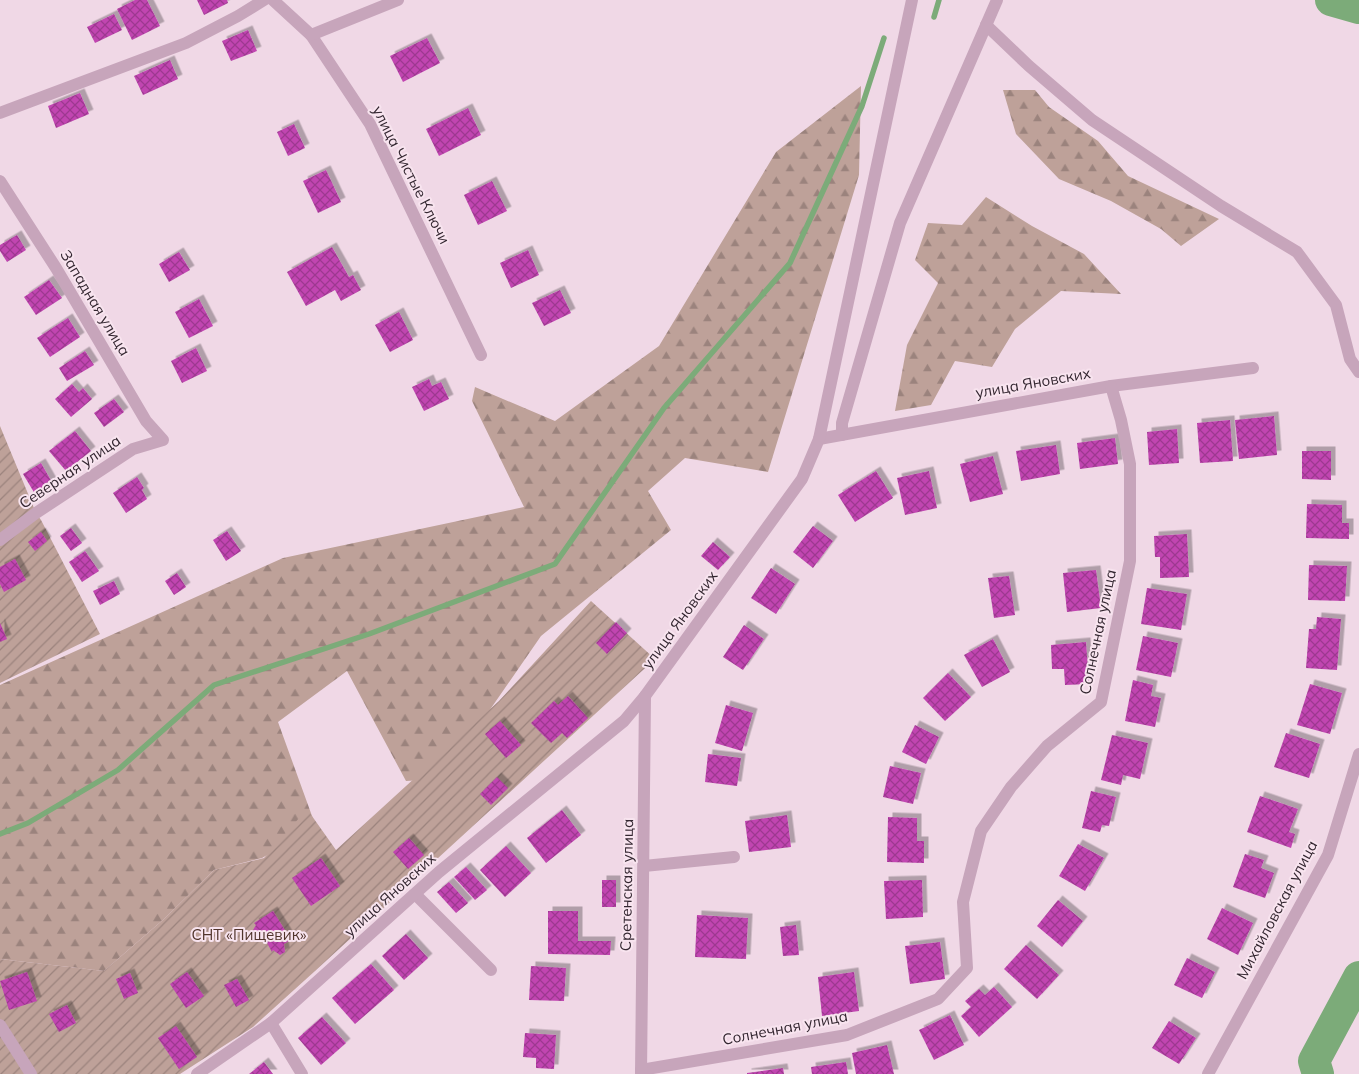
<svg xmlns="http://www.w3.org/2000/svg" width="1359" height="1074" viewBox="0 0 1359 1074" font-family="Mulish,sans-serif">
  <defs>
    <pattern id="forest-firs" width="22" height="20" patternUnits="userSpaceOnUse" patternTransform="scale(1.25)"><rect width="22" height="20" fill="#bea199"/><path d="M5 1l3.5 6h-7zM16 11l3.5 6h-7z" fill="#9b837d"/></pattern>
    <pattern id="garden-furrows" width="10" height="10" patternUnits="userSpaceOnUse" patternTransform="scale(1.25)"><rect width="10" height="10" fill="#bea199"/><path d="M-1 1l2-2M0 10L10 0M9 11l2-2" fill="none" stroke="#9b837d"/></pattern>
    <pattern id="building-cross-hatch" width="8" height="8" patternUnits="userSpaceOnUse" patternTransform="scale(1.25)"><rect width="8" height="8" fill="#c145b1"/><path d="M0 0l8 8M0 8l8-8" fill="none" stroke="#9d3990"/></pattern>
    <filter id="shadow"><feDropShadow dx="4.5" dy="-4.5" stdDeviation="0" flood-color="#0004"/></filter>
  </defs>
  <rect width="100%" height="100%" fill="#f0d8e6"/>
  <g fill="url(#forest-firs)">
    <polygon points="861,86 859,175 768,472 685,458 648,491 671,530 541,636 442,779 406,781 347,671 278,722 316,827 262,858 214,870 164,919 104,971 0,959 0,685 283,558 524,507 472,401 475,387 555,421 659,346 776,152"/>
    <polygon points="1003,90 1035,90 1049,107 1098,141 1128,176 1219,219 1181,246 1161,229 1111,201 1059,179 1016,134"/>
    <polygon points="986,197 1032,226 1084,254 1121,294 1061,291 1015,329 992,367 955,361 931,405 895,411 907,345 938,283 915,260 928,223 962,225"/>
  </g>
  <g fill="url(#garden-furrows)">
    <polygon points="0,426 36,513 41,520 100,634 0,683"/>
    <polygon points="591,601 655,659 315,971 253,1027 180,1074 0,1074 0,959 104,971 164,919 214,870 264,858 307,809 336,850 499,701"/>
  </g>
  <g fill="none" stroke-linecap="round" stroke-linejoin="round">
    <g stroke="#7cab79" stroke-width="5.5">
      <polyline points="934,17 939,0"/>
      <polyline points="0,834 28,823 118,770 214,685 369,634 555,564 664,408 790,263 862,106 884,38"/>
    </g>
    <g stroke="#7cab79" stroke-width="32">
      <polyline points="1331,0 1359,8"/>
      <polyline points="1318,1074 1314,1061 1359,977"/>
    </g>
  </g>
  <g fill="url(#building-cross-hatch)" filter="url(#shadow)">
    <polygon points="135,0 147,0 160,26 132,40 117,9"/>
    <polygon points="197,0 227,0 228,3 204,15"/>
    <polygon points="114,14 122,30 95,43 87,27"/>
    <polygon points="248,30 257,51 231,61 222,41"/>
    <polygon points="427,38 440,63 403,82 390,56"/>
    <polygon points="170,60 178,79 143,95 134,76"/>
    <polygon points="80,93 89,114 56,128 48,106"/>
    <polygon points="468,108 481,135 439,156 426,129"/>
    <polygon points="294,124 305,148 288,156 277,132"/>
    <polygon points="326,170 341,202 318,213 303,181"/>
    <polygon points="492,181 507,211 478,225 464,195"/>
    <polygon points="17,235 26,250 7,262 0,251 0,245"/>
    <polygon points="332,247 349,277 353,275 361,290 341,301 335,290 306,306 287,272"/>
    <polygon points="528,250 539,275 511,288 500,263"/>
    <polygon points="179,252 190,270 169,282 159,264"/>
    <polygon points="49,280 62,298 36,315 24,297"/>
    <polygon points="560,290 571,313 544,326 532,303"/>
    <polygon points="199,299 213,326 189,338 175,312"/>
    <polygon points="399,312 413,340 390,352 375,325"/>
    <polygon points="68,318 80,337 50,357 37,338"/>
    <polygon points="196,348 207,371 182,383 171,361"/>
    <polygon points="85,351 94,365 67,381 59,368"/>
    <polygon points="429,379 432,386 441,382 449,399 424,411 412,387"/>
    <polygon points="72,384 79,392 83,388 92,399 71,417 55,399"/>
    <polygon points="114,399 124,412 104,427 94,413"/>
    <polygon points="1274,416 1277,455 1239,459 1235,420"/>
    <polygon points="1230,420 1233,461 1200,463 1197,423"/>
    <polygon points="1177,429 1179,463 1149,465 1147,432"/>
    <polygon points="75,431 91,451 66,471 49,451"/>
    <polygon points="1115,438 1118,464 1080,469 1077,443"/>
    <polygon points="1056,445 1060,474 1021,481 1016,451"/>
    <polygon points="1302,451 1331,451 1331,480 1302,479"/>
    <polygon points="993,456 1003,494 970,502 960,464"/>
    <polygon points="41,463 53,484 35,494 23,474"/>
    <polygon points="876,471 893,498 855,522 838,495"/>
    <polygon points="929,471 937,508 905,515 897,478"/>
    <polygon points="137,477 144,488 142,490 147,499 126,513 113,493"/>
    <polygon points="1307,504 1342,505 1342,523 1349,523 1349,539 1306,538"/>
    <polygon points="813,526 833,541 813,568 793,552"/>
    <polygon points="71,528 82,543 71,551 60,536"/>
    <polygon points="227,531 241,551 226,561 213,540"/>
    <polygon points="41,532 47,541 35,551 28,542"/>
    <polygon points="1187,534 1189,577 1160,578 1160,557 1155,557 1154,536"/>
    <polygon points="713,542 730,557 718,570 701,556"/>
    <polygon points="85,551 99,571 82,582 69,562"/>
    <polygon points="15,559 26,580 4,592 0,584 0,567"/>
    <polygon points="1309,565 1347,566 1345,601 1308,600"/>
    <polygon points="771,568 795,584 776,614 751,598"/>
    <polygon points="1096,570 1101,608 1067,612 1063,573"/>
    <polygon points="177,573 186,587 174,595 165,581"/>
    <polygon points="1009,576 1015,615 994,618 988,578"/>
    <polygon points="114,581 120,594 100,605 93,591"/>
    <polygon points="1147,588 1187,594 1181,630 1141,624"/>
    <polygon points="1317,617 1341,619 1337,670 1306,668 1309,629 1316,629"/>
    <polygon points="616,622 627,633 607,654 596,643"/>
    <polygon points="0,623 7,639 0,642"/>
    <polygon points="744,625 764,639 743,670 723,657"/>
    <polygon points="1143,636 1178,643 1171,677 1136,670"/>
    <polygon points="993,639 1010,672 982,687 964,655"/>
    <polygon points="1086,642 1089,684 1065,685 1064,669 1052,669 1051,645"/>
    <polygon points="948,673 971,697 945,721 923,698"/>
    <polygon points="1133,680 1153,685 1151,696 1161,698 1155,727 1125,721"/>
    <polygon points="1310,684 1342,693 1330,734 1297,725"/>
    <polygon points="568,696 588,718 567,738 562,733 551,743 531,723 554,701 558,705"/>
    <polygon points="726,705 753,713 742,751 715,743"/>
    <polygon points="500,721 521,745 506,758 485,734"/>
    <polygon points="915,725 939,737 926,764 902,752"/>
    <polygon points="1286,733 1320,744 1309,778 1274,767"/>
    <polygon points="1112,735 1148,743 1140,779 1123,775 1121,785 1101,780"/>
    <polygon points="708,754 741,758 737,786 705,782"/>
    <polygon points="890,766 921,773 913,804 883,797"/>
    <polygon points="497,777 508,788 491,805 480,794"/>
    <polygon points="1091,791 1116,797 1109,826 1102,825 1100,832 1082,828"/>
    <polygon points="1260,796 1298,809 1289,832 1295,834 1291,848 1247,832"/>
    <polygon points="562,810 581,835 546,863 527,838"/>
    <polygon points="787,815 791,847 749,852 745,821"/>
    <polygon points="888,817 917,818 917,841 924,841 924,863 887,862"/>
    <polygon points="409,838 424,855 408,869 393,852"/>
    <polygon points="1078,844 1104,858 1085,891 1059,876"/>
    <polygon points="506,846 531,873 505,897 480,870"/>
    <polygon points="1245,854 1264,860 1261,868 1274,873 1265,898 1233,887"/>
    <polygon points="321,858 340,886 311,906 292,878"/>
    <polygon points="466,867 487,890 475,900 454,877"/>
    <rect x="602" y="880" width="14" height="27"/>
    <polygon points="922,880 923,917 886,919 884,881"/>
    <polygon points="449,882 468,903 456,913 437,892"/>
    <polygon points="1058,900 1083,921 1062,947 1037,926"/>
    <polygon points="1222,908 1253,923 1238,955 1207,939"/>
    <polygon points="273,911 291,940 284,944 285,952 280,955 273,950 272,952 262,934 256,935 253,930 256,925 254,923"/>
    <polygon points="548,911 578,911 578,941 611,941 610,955 548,954"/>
    <polygon points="697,915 748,918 746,959 695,957"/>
    <polygon points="796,925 799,955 783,956 780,927"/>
    <polygon points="406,934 428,958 404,980 382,956"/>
    <polygon points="940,942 945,979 910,984 905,946"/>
    <polygon points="1026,945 1059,975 1037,999 1004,969"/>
    <polygon points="1187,958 1215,972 1202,998 1174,985"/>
    <polygon points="371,964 394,990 355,1024 332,998"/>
    <polygon points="531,966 566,968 564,1001 529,1000"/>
    <polygon points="27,972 37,1001 9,1010 0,981"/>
    <polygon points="187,972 204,996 186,1008 170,984"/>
    <polygon points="854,972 859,1011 822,1016 818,977"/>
    <polygon points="130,973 138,993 124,999 116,979"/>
    <polygon points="237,979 249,1000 236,1007 224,985"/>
    <polygon points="994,987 1012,1007 979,1037 961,1016 971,1007 965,1001 979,989 985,995"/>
    <polygon points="67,1005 76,1023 59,1032 49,1014"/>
    <polygon points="950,1015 964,1045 934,1060 919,1030"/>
    <polygon points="322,1017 346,1043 321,1065 298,1038"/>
    <polygon points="1169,1021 1196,1038 1179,1064 1152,1048"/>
    <polygon points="176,1026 197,1057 179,1069 158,1038"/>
    <polygon points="525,1033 556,1035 554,1069 536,1068 536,1058 523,1057"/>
    <polygon points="887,1045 894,1074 856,1074 852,1053"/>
    <polygon points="264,1062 273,1074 249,1074"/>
    <polygon points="846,1062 848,1074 812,1074 811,1067"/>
    <polygon points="783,1068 784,1074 747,1074 747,1073"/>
  </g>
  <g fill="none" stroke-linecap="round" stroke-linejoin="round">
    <g stroke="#c7a5bb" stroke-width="12">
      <polyline points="273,0 311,35 370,124 481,355"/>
      <polyline points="986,25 1029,66 1092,120 1221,206 1297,252 1336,305 1350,359 1359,372"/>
      <polyline points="311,35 398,0"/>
      <polyline points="0,113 186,43 238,16 264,0"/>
      <polyline points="0,181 56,268 146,421 163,440 133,449 36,513 0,540"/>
      <polyline points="842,435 842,423 900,223 997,0"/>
      <polyline points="819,439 1111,386 1253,368"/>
      <polyline points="644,866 734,857"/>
      <polyline points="415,894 491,970"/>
      <polyline points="271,1023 302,1074"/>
      <polyline points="0,1025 31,1074"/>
      <polyline points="641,1070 847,1035 938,999 967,968 963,902 981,831 1011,787 1047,746 1101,702 1130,561 1130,464 1121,420 1111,386"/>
      <polyline points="197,1074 271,1023 439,872 624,721 645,696 802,479 819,439 912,0"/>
      <polyline points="641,1074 645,696"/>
      <polyline points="1208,1074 1328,855 1359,754"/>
    </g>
  </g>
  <g text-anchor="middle" stroke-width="4" stroke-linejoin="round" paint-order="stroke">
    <g font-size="15" fill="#332630" stroke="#f8e4ef">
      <text transform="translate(411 175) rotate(63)" y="5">улица Чистые Ключи</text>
      <text transform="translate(95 303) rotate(59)" y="5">Западная улица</text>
      <text transform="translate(1033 383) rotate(-10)" y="5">улица Яновских</text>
      <text transform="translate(70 472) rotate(-34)" y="5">Северная улица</text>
      <text transform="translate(680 620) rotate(-54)" y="5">улица Яновских</text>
      <text transform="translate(1098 632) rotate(-78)" y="5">Солнечная улица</text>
      <text transform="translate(627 885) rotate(-89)" y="5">Сретенская улица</text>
      <text transform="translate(390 895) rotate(-42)" y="5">улица Яновских</text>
      <text transform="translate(1277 910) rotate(-62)" y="5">Михайловская улица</text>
      <text transform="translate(785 1028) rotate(-11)" y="5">Солнечная улица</text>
    </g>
    <g font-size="15" fill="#50342b" stroke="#f8e4ef">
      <text x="249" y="940">СНТ «Пищевик»</text>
    </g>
  </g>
</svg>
